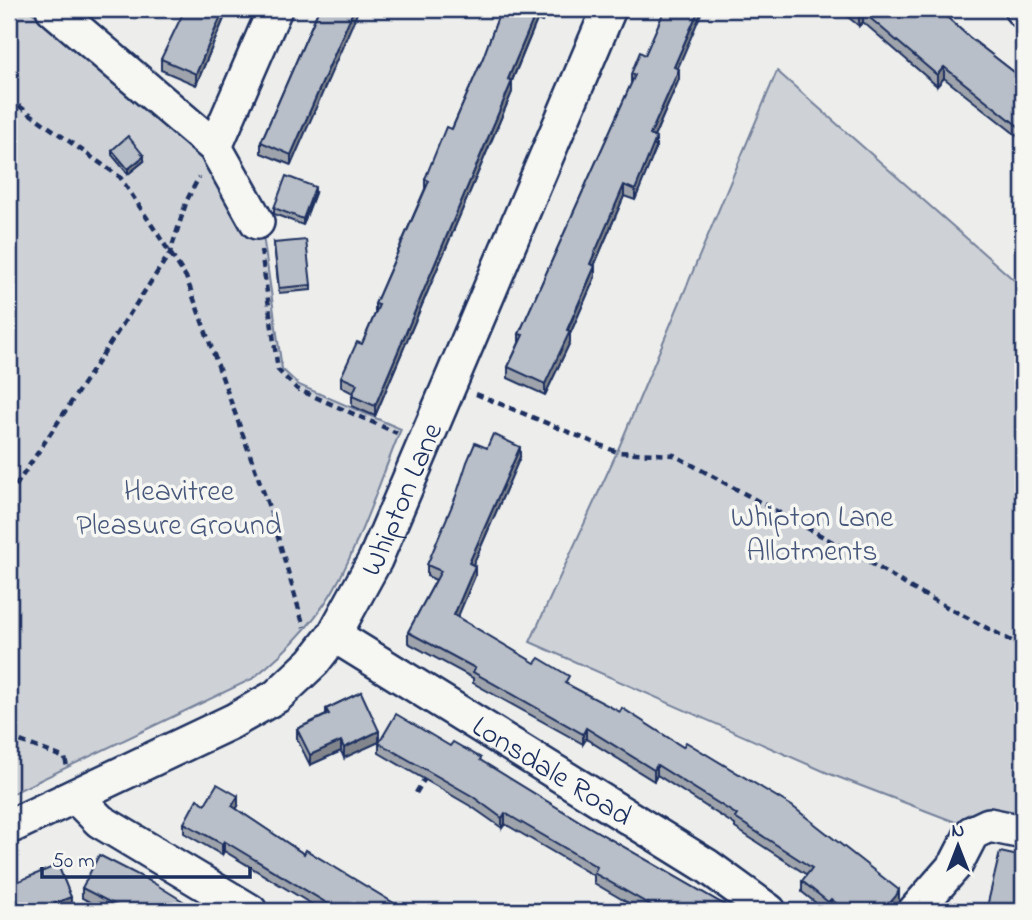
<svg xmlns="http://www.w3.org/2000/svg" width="1032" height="920" viewBox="0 0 1032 920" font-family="'Indie Flower',sans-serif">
  <rect width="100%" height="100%" fill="#edeeec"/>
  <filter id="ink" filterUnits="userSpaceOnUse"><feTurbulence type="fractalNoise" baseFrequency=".0143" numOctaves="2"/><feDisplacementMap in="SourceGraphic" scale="14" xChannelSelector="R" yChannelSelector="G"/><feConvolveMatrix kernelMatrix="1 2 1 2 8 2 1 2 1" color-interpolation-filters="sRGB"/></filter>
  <g filter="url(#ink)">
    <g fill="#ced2d7" stroke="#74809a" stroke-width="2">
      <path d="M 9,9 L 27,9 L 46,23 L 155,119 L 225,169 L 261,221 L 282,369 L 299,385 L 401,429 C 381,478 364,531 340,578 C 320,617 286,652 252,679 L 9,795 Z"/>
      <polygon points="777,71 1023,288 1023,848 830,774 530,642 617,452"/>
    </g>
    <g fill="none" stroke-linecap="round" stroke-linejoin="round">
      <g stroke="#1b2f5e" stroke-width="38">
        <g id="minor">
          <polyline points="53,9 215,147 257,222"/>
          <polyline points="1021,9 1023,11"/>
          <polyline points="215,147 275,9"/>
          <path id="s1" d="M 334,635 L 707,866 L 769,911"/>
          <polyline points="75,796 100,821 250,911"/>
          <path id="s2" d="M 9,827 L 233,721 L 277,696 L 313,662 L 334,635 L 375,560 L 609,9"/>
          <polyline points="915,911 956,864 972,833 989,825 1023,832"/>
        </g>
      </g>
      <g stroke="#1b2f5e" stroke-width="4.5" stroke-dasharray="7 5" stroke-linecap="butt">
        <polyline points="9,99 120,177 186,277 271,513 304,627"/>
        <polyline points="261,250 278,370 297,389 397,433"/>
        <polyline points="476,394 617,452 674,455 871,563 911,588 1023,647"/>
        <polyline points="9,496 170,253 187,200 199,177"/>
        <polyline points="9,740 15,739 65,758 67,767"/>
        <polyline points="416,793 427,775"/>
      </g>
      <use href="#minor" stroke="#f6f6f2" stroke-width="33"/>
    </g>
    <g fill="#9fa4ac" stroke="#1b2f5e" stroke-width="2">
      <polygon points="228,9 196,85 161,70 161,59"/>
      <polygon points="319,9 291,165 261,153 261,142"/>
      <polygon points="501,9 548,9 542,22 537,20 512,81 512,92 375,416 352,406 352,396 353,393 341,387 341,377 362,344 375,314 375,304 425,189 425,179 452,129 483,58"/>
      <polygon points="838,9 938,9 969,37 1023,79 1023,148 1020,146 1020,138 944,78 937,86 863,22 859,26"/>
      <polygon points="678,68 679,79 654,137 656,148 635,200 624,196 594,266 595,277 570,334 570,342 545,395 508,378 508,367 519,343 519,334 631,84 631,74"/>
      <polygon points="112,150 144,161 128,174 112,155"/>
      <polygon points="315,193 303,225 274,214 274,208"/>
      <polygon points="274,243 311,285 311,290 279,293"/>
      <polygon points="487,448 520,457 473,565 475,576 457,617 569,685 899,901 892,911 834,911 831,909 829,911 826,911 802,892 802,881 807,875 735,828 735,825 657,775 654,781 586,739 583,744 473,683 473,678 408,643 408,632 436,580 427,576 427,565"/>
      <polygon points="361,692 344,758 341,751 310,765 297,739 297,729 326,715 326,709"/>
      <polygon points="379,743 450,746 481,761 584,824 735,911 642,911 594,883 594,876 505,824 502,828 472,807 379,753"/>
      <polygon points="205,804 238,806 236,809 304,854 407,911 323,911 224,851 222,855 184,833 184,823"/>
      <polygon points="82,888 199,911 107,911 82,898"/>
    </g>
    <g fill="#82868c" stroke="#1b2f5e" stroke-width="2">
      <polygon points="224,9 228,9 196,85 196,74"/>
      <polygon points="354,9 359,9 291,165 291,155"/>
      <polygon points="544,9 548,9 542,22 542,12"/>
      <polygon points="699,9 703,9 674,77 674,67"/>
      <polygon points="537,10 537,20 508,90 508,79"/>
      <polygon points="863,12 863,22 859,26 859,16"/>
      <polygon points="944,67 944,78 937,86 937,75"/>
      <polygon points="679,69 679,79 650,146 650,135"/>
      <polygon points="512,81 512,92 375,416 375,406"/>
      <polygon points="656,138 656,148 635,200 635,190"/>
      <polygon points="144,156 144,161 128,174 128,169"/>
      <polygon points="624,185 624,196 590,275 590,264"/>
      <polygon points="315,187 315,193 303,225 303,219"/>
      <polygon points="595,266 595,277 570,334 570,342 545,395 545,384"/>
      <polygon points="520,447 520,457 469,574 469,563"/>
      <polygon points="475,566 475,576 454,626 454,615"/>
      <polygon points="586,728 586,739 583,744 583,734"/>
      <polygon points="379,731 379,742 344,758 344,748"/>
      <polygon points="341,741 341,751 310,765 310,755"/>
      <polygon points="657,765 657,775 654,781 654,770"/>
      <polygon points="238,796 238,806 232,816 232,806"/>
      <polygon points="505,813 505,824 502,828 502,818"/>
      <polygon points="224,841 224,851 222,855 222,844"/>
      <polygon points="899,890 899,901 896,906 892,911 883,911"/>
      <polygon points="71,897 71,907 61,911 35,911"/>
      <polygon points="831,899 831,909 828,911 828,902"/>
    </g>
    <g fill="#b9bfc8" stroke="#1b2f5e" stroke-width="2">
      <polygon points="185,9 224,9 196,74 161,59"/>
      <polygon points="319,9 354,9 291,155 261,142"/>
      <polygon points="501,9 544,9 542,12 537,10 508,79 512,81 375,406 352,396 357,384 341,377 357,342 362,344 379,305 375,304 429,181 425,179 446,127 452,129 483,58"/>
      <polygon points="665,9 699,9 674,67 679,69 650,135 656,138 635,190 624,185 590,264 595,266 567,330 570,331 545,384 508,367 523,335 519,334 635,75 631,74 640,52 645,55"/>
      <polygon points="851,9 938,9 969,37 1023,79 1023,138 1020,135 1023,130 944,67 937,75 863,12 859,16"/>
      <polygon points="128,136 144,156 128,169 112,150"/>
      <polygon points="286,176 315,187 303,219 274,208"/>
      <polygon points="306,240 311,285 279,288 274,243"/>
      <polygon points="493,434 520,447 469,563 475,566 454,615 535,663 539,658 569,676 565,683 620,712 622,708 683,747 686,742 792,806 899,890 896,896 883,911 846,911 831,899 828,902 802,881 812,868 735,818 737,815 657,765 654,770 586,728 583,734 473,672 475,668 408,632 441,571 427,565 456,496 467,462 475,443 487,448"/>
      <polygon points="361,692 379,731 344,748 341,741 310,755 297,729 329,714 326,709"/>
      <polygon points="396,714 450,746 453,742 481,758 480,760 584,824 735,911 661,911 594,873 597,867 505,813 502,818 472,796 379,743"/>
      <polygon points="217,784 238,796 232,806 304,854 306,850 407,911 340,911 224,841 222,844 184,823 197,799 205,804"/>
      <polygon points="1000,852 1023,857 1023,911 986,911"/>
      <polygon points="99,855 152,882 199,911 127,911 82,888"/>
      <polygon points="58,865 71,897 35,911 9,911 9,885"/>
    </g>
  </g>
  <g text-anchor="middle" stroke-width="7" stroke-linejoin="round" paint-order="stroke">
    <g font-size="30" fill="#48587c" stroke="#f6f6f2">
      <text x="179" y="500">Heavitree<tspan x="179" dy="34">Pleasure Ground</tspan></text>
      <text x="812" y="526">Whipton Lane<tspan x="812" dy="34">Allotments</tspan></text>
    </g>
    <g font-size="30" fill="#1b2f5e" stroke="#f6f6f2">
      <text dy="10" stroke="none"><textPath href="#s2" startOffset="534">Whipton Lane</textPath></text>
      <text dy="10" stroke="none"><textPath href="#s1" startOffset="257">Lonsdale Road</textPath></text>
    </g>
  </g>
  <rect width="1032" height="920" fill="none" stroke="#f6f6f2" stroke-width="35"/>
  <rect x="18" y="18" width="997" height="885" fill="none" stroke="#1b2f5e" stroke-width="2.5" filter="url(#ink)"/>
  <g transform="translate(958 846)" stroke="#f6f6f2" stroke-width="5" paint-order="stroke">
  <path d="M0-5L12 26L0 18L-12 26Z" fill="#1b2f5e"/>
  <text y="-10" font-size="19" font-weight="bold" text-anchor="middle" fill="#1b2f5e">N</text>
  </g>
  <path d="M42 867v10h208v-10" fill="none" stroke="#1b2f5e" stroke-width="3.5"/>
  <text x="52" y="867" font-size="21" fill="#1b2f5e" stroke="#f6f6f2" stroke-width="5" paint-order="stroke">50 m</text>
</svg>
